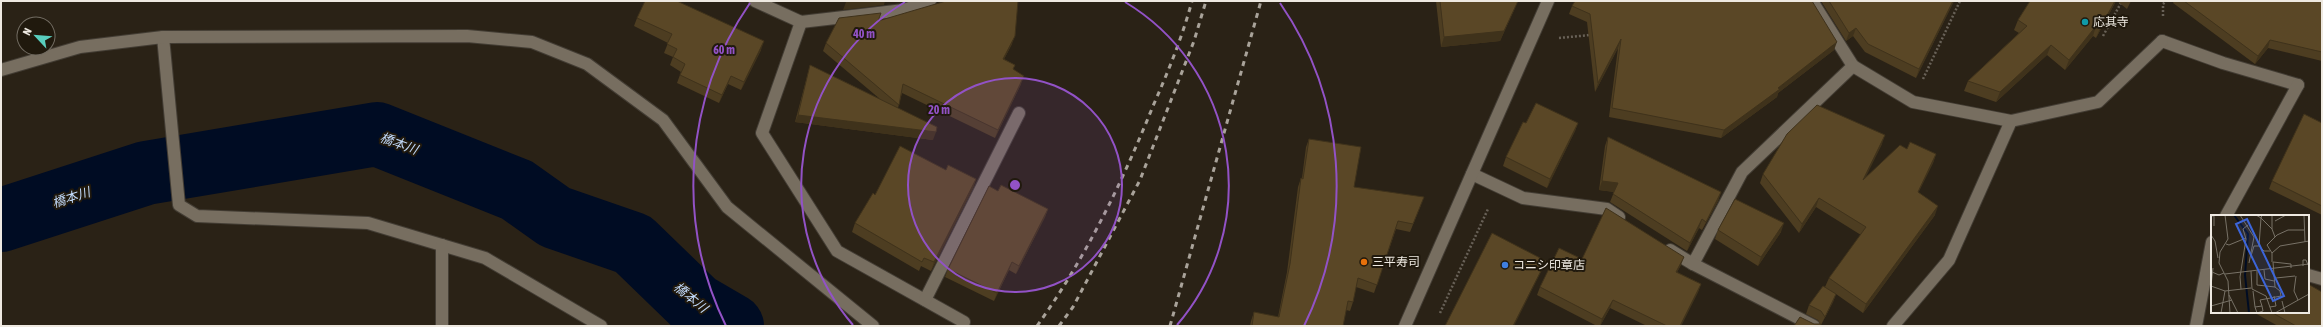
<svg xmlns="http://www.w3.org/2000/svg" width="2323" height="327" viewBox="0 0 2323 327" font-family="'Asap Condensed','Noto Sans JP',sans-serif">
  <rect width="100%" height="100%" fill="#2a2216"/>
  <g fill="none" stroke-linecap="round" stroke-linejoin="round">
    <polyline stroke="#000c23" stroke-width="64" points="1,220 146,173 377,134 517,190 555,217 633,244 696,305 732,326"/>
    <g stroke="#433d34" stroke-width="14">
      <g id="service">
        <polyline points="801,22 762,133 837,251 964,322"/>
        <polyline points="2162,41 2223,63 2298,85"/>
        <polyline points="1472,174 1523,198 1607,209 1619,217"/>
        <polyline points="1670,250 1693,264 1742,172 1853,66 1812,1"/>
        <polyline points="925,300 1019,113"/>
      </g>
    </g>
    <g stroke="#433d34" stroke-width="14">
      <g id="minor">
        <polyline points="755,1 801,22 904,10 930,1"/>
        <polyline points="163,37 179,205 197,216 368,223 485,258 601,326"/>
        <polyline points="1853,66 1913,102 2011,121"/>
        <polyline points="1,70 80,47 163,37 467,36 532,42 587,64 663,120 727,207 873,326"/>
        <polyline points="2226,216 2298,85"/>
        <polyline points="1693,264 1814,326"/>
        <polyline points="2308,275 2322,279"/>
        <polyline points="442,326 442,245"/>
        <polyline points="1893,326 1949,260 2011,121 2098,102 2162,41"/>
        <polyline points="2196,326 2212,242"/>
      </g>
    </g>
    <g stroke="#433d34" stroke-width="14">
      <polyline id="tertiary" points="1405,326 1548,1"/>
    </g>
    <g stroke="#686157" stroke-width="2.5" stroke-dasharray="2 2" stroke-linecap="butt">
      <polyline points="2163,16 2163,4 2166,1"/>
      <polyline points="2103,36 2122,1"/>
      <polyline points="1559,38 1590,35"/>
      <polyline points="1923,79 1960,1"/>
      <polyline points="1440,313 1488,209"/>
    </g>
    <use href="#service" stroke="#776e60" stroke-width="12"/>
    <use href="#minor" stroke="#776e60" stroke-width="12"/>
    <use href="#tertiary" stroke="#776e60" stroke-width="12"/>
    <g stroke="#a9a39a" stroke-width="3" stroke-dasharray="5 5" stroke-linecap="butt">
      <path d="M 1037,326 C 1085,259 1122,183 1153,106 C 1168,72 1182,38 1192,1"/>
      <polyline points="1059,326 1073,307 1140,180 1194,41 1206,1"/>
      <polyline points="1170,326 1261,1"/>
    </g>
  </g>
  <g fill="#4d3d21">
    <polygon points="1436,1 1518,1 1500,41 1441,47"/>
    <polygon points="1821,1 1954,1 1916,78 1865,52 1853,36 1846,41"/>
    <polygon points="2030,1 2116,1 2096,38 2093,36 2065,70 2047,55 1996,102 1964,91 1968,81 2019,33 2014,30 2018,20"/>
    <polygon points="2117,1 2131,1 2127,9"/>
    <polygon points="2174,1 2322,1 2322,61 2268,48 2255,64 2173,3"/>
    <polygon points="1572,6 1834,50 1778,93 1777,97 1721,138 1609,117 1618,48 1595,92 1587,22 1569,14"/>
    <polygon points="637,18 761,50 741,90 728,84 719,103 677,83 681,72 670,65 673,57 664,53 668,43 634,26"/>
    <polygon points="878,21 1012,44 1004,59 1015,65 1013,70 1021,84 995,138 902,93 898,108 933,140 795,122 808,73 810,65 880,99 823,51 826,43"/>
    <polygon points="1526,123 1578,123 1575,131 1547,188 1503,166 1506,157"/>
    <polygon points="2322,123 2322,215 2269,189 2272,181"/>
    <polygon points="1608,137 1721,192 1718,201 1702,230 1699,228 1687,251 1610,202 1614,192 1599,190 1605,146"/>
    <polygon points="1309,139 1354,187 1421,205 1410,232 1396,229 1374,293 1356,287 1353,302 1350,311 1346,310 1343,326 1250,326 1251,321 1254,312 1278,317 1287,272 1298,187 1301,178 1302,178 1306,147"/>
    <polygon points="1882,144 1865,177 1907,149 1936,154 1933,163 1918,193 1935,215 1863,313 1836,294 1833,302 1821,325 1821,324 1814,324 1820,324 1818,320 1806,314 1809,305 1825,287 1829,278 1861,235 1816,207 1799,233 1760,183 1763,174"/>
    <polygon points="946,170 976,179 973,188 931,271 921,266 919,271 852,232 855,223 875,195"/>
    <polygon points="998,191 1048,209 1045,217 1016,274 1009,270 994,301 945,277 948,269"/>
    <polygon points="1718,230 1781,232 1758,266 1715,239"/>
    <polygon points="1582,259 1681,265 1677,272 1701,284 1698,292 1681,326 1647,326 1610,308 1600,326 1597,326 1537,295 1540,287"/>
    <polygon points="2253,312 2308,312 2322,326 2278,326"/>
  </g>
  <g fill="#3f321b">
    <polygon points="801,1 848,1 800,2"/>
    <polygon points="856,1 885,1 884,5 843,10 846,2"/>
    <polygon points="1518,1 1500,41 1441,47 1444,37"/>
    <polygon points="1953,1 1954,1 1916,78 1919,69"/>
    <polygon points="2115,1 2116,1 2096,38 2100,28"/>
    <polygon points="2096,26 2093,36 2065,70 2069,60"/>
    <polygon points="1856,28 1853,36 1846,41 1849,33"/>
    <polygon points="1015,36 1012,44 1000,67 1003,59"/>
    <polygon points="1621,39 1618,48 1595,92 1598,83"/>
    <polygon points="2270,40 2268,48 2255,64 2258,56"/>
    <polygon points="764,41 761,50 741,90 744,82"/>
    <polygon points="1837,42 1834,50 1778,93 1777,97 1721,138 1724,130"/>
    <polygon points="2051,45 2047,55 1996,102 2000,92"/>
    <polygon points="731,76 728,84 719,103 722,95"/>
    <polygon points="1024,76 1021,84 995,138 998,130"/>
    <polygon points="798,115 936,132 933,140 795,122"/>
    <polygon points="1578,123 1575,131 1547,188 1550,179"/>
    <polygon points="1885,135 1882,144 1860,189 1863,180"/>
    <polygon points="1936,154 1933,163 1914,201 1918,192"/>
    <polygon points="976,179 973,188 931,271 934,262"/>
    <polygon points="1602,181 1618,183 1615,192 1599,190"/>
    <polygon points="1721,192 1718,201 1702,230"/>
    <polygon points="1819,198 1816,207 1799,233 1802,224"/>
    <polygon points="1938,206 1935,215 1863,313 1866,304"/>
    <polygon points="1048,209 1045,217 1016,274 1019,266"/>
    <polygon points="1702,219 1699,228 1687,251 1690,243"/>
    <polygon points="1784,223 1781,232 1758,266 1761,257"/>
    <polygon points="1684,257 1681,265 1673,280 1676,272"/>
    <polygon points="1546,261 1542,270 1514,326 1513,326"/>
    <polygon points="1012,262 1009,270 994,301 997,293"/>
    <polygon points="1701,284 1698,292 1681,326 1680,326"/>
    <polygon points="1836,294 1833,302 1821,325 1825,317"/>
    <polygon points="1613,300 1610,308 1600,326 1602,319"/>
  </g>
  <g fill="#5a4726" stroke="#3f321b">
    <polygon points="645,1 677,1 764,41 744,82 731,76 722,95 680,75 685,64 673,57 677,49 667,44 672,34 637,18"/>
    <polygon points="847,1 856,1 846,2"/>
    <polygon points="946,1 1018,1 1015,36 1003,59 1015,65 1013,69 1024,76 998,130 903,84 899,105 826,43 839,18 881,13 878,21"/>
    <polygon points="1440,1 1518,1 1504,31 1444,37"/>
    <polygon points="1575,1 1812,1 1837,42 1778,88 1780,89 1724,130 1612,108 1621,39 1598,83 1590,14 1572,6"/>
    <polygon points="1829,1 1953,1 1919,69 1868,44 1856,28 1849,33"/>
    <polygon points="2030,1 2115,1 2100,28 2096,26 2069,60 2051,45 2000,92 1968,81 2027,26 2018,20"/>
    <polygon points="2184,1 2322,1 2322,52 2270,40 2258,56"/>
    <polygon points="810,65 937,127 936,132 798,115"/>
    <polygon points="1536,103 1578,123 1550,179 1506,157 1523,122 1526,123"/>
    <polygon points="1817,105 1885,135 1863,180 1900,145 1907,149 1910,142 1936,154 1918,192 1938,206 1866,304 1829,278 1866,227 1819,198 1802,224 1763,174 1787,134"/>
    <polygon points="2304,114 2322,123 2322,206 2272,181"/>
    <polygon points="1608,137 1721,192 1706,222 1702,219 1690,243 1613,194 1618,183 1602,181"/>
    <polygon points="1309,139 1361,147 1354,187 1424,197 1413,224 1398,221 1377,285 1358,278 1353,302 1348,301 1343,326 1252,326 1254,312 1279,317 1290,264 1301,178 1303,179"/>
    <polygon points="900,146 946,170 948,165 976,179 934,262 924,258 922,262 855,223 873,193 875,195"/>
    <polygon points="1001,185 1048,209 1019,266 1012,262 997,293 948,269 989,186 998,191"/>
    <polygon points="1735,199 1784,223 1761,257 1718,230"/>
    <polygon points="1606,208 1684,257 1676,272 1701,284 1680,326 1667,326 1613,300 1602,319 1540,287 1559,248 1582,259"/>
    <polygon points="1492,233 1546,261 1513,326 1445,326"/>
    <polygon points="2308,284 2322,292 2322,326 2296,326 2271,312 2308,312"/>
    <polygon points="1823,286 1836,294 1825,317 1821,311 1809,305"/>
    <polygon points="1800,317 1814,324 1821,324 1820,326 1794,326"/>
  </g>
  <circle cx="1015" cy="185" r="107" fill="#9252c6" fill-opacity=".12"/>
  <g fill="none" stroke="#9252c6" stroke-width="2">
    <circle cx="1015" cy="185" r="107"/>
    <path d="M853 325A214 214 0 0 1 905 2M1125 2A214 214 0 0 1 1177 325"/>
    <path d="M726 326A321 321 0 0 1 750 3M1280 3A321 321 0 0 1 1304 326"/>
  </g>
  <circle fill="#0f9aa8" stroke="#20190d" stroke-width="1.5" cx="2085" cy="22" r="4"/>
  <circle fill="#e8710a" stroke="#20190d" stroke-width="1.5" cx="1364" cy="262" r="4"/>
  <circle fill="#3f7fe0" stroke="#20190d" stroke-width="1.5" cx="1505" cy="265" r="4"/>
  <g text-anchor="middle" stroke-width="4" stroke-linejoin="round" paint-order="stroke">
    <g font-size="12" fill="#eee9e1" stroke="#20190d" text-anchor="start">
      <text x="2093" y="26">応其寺</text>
      <text x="1372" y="266">三平寿司</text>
      <text x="1513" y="269">コニシ印章店</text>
    </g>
    <g font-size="13" font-style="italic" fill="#c1d9f9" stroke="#20190d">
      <text transform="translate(399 143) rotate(20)" y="5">橋本川</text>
      <text transform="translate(71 197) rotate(-18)" y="5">橋本川</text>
      <text transform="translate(691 297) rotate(39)" y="5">橋本川</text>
    </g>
  </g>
  <g transform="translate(2211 215)">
    <rect width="98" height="98" fill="#2a2216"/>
    <path fill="none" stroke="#000c23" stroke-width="2" d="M 23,0 L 37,19 L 34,60 L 38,98"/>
    <path fill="none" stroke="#787267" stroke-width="1" d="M 14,0 L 17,24 L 9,37 L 8,48 L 17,66 L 19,98M 29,0 L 43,22 L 38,48M 45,0 L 50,3 L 48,31 L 53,36 L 59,36M 51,0 L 50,3 L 61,14M 61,0 L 61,14 L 64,22M 93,0 L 94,27M 0,1 L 3,1 L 3,11M 64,6 L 75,0M 0,20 L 4,26 L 7,43M 15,29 L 18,30 L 35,23M 61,38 L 56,30 L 66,20 L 77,15 L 93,15M 40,41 L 43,31 L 48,31M 61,47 L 61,38 L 69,31 L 98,26M 92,51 L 92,45 L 95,45 L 97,50M 53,55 L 54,64 L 63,66M 40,56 L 41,74 L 55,81 L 61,98M 46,56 L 46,70 L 64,72 L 69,76 L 70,81 L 49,85 L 51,91M 1,57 L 8,60 L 13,58M 14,59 L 98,49M 85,61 L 83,76 L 87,85M 65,63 L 84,61M 0,71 L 14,76 L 40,73M 0,71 L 2,53M 64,72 L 62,47 L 80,49 L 80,53M 30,74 L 29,62 L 35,24 L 32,14 L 37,10M 42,76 L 44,92M 18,80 L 27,98M 71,86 L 74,98M 0,91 L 21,85M 59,92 L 65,91 L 63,81M 10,98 L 14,76M 46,98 L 52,96 L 51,91 L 44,92 L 46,98M 64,98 L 98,79"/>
    <path fill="#3c65d9" fill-opacity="0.15" stroke="#3c65d9" stroke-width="2" d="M 36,4 L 73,81 L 62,86 L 25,9 Z"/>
    <rect width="98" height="98" fill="none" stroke="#eee9e1" stroke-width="2"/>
  </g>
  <circle cx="1015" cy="185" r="6" fill="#9252c6" stroke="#20190d" stroke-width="2"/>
  <g font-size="12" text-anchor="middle" font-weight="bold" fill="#9252c6" stroke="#20190d" stroke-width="4" stroke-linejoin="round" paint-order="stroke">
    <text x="864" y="38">40 m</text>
    <text x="724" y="54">60 m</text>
    <text x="939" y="114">20 m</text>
  </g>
  <rect width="2323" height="327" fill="none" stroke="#eee9e1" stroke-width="4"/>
  <g transform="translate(36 36) rotate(296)"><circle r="19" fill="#20190d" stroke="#726c62"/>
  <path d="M0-3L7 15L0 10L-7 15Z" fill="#59cebe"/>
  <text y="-6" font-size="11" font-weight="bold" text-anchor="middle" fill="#eee9e1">N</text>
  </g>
</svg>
